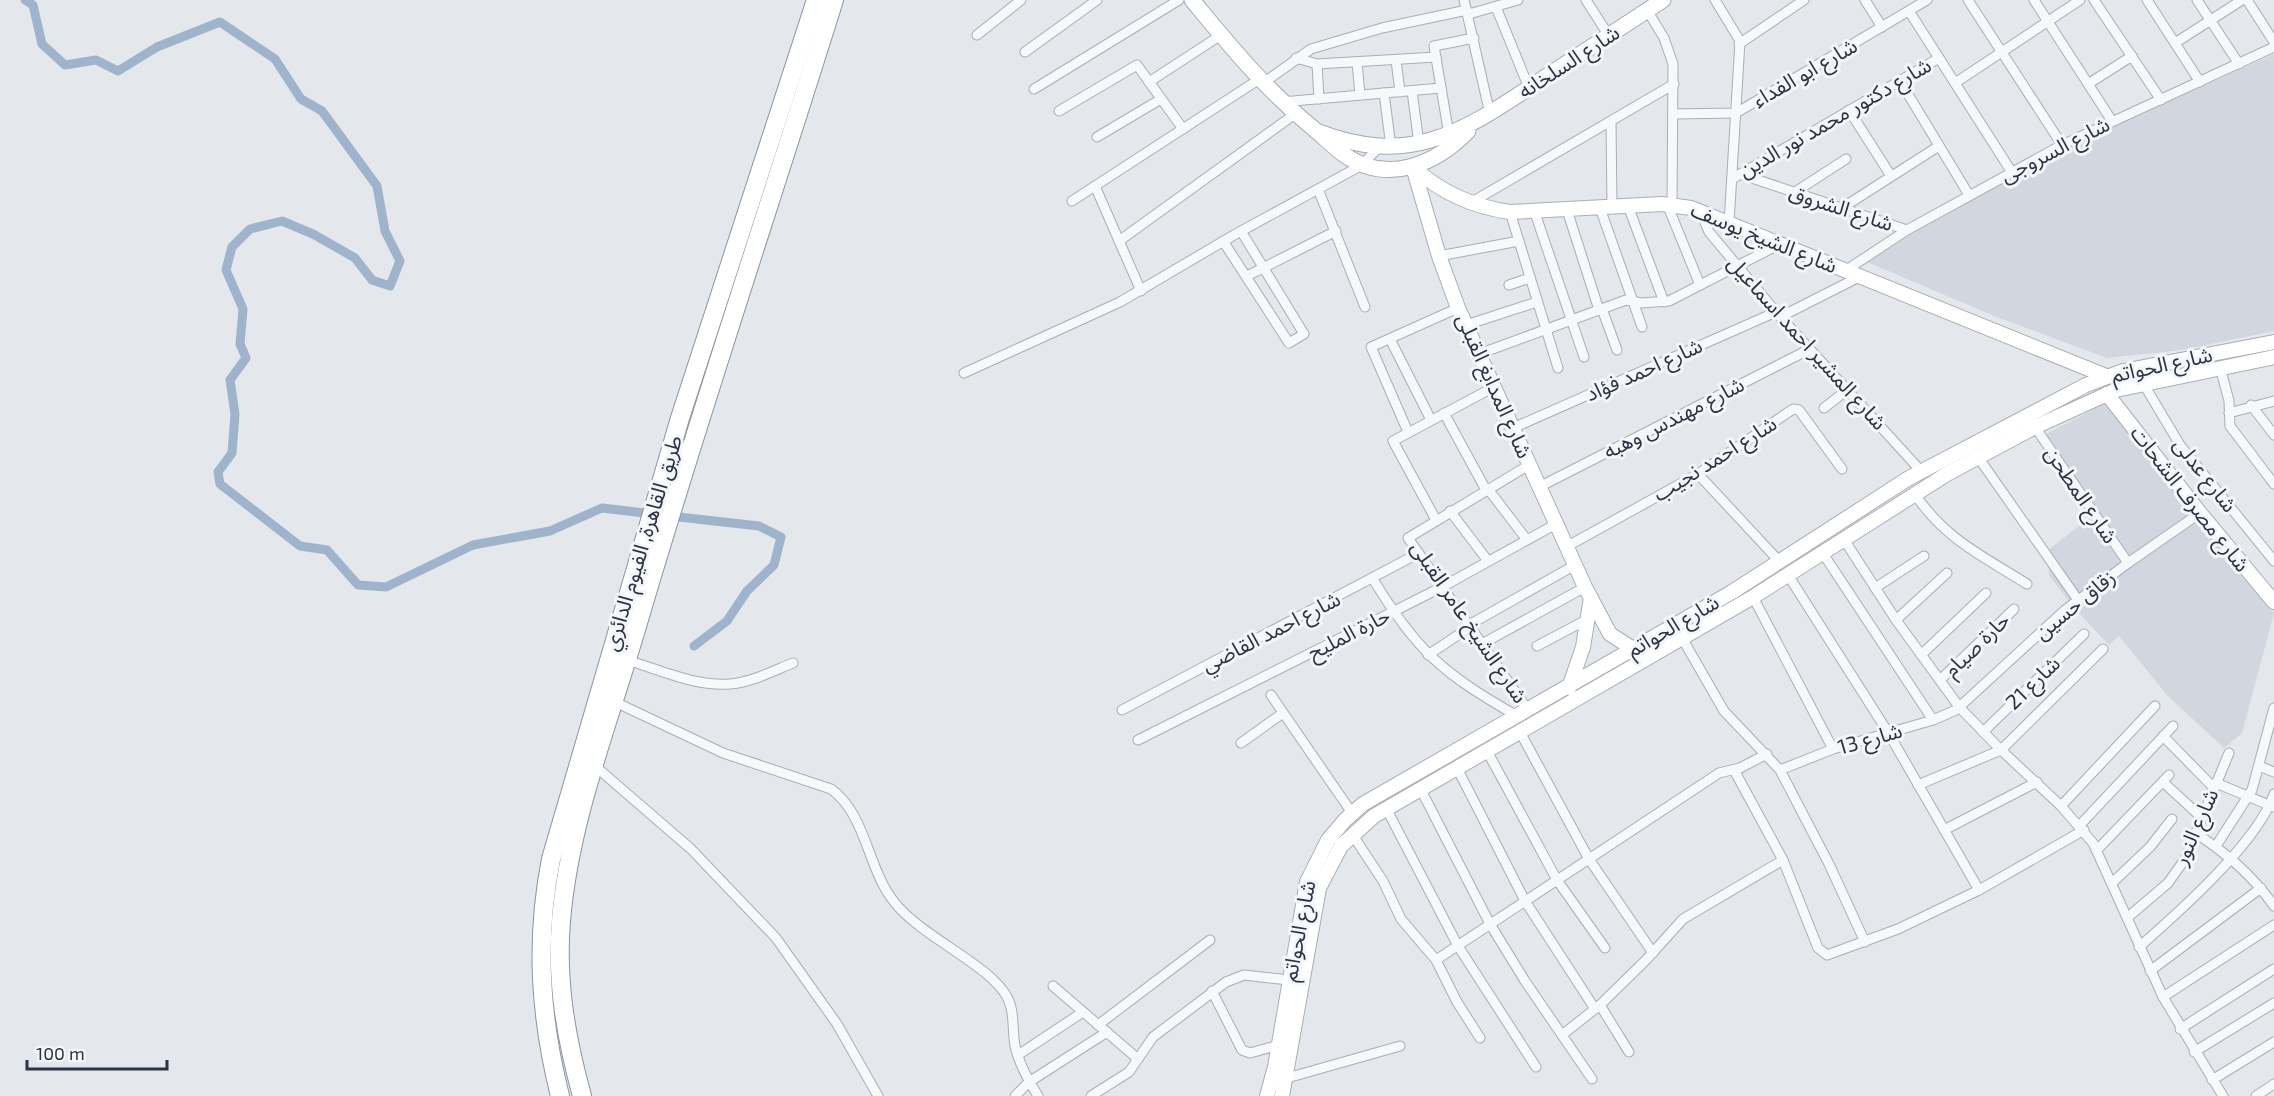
<svg xmlns="http://www.w3.org/2000/svg" width="2274" height="1096" viewBox="0 0 2274 1096" font-family="'Exo 2','Noto Sans Arabic',sans-serif">
  <rect width="100%" height="100%" fill="#e4e7ec"/>
  <g fill="#d2d6de">
    <polygon points="2274,54 2274,331 2182,350 2107,358 1994,316 1865,261 2001,182 2064,148"/>
    <polygon points="2106,403 2274,613 2242,733 2224,748 2167,695 2119,636 2109,645 2075,609 2049,575 2047,551 2092,516 2038,438"/>
  </g>
  <g fill="none" stroke-linecap="round" stroke-linejoin="round">
    <g stroke="#9fb4cc" stroke-width="9">
      <polyline points="25,0 33,5 42,44 65,65 96,60 118,71 157,47 220,22 275,59 301,99 322,111 377,186 385,231 400,261 390,286 372,280 355,258 313,234 282,221 250,229 232,247 226,270 243,309 240,344 246,358 230,380 235,414 232,453 218,472 220,484 300,546 327,550 358,585 386,587 473,545 550,531 602,508 653,514"/>
      <polyline points="670,516 759,526 781,537 774,565 747,591 727,621 694,646"/>
    </g>
    <g stroke="#a9aeb7" stroke-width="11">
      <g id="street">
        <polyline points="1464,0 1490,114"/>
        <polyline points="1586,0 1609,36"/>
        <polyline points="1715,0 1740,41 1729,223"/>
        <polyline points="1865,0 1882,27"/>
        <polyline points="1968,0 2062,145"/>
        <polyline points="2034,0 2112,121"/>
        <polyline points="2094,0 2161,100"/>
        <polyline points="2147,0 2200,82"/>
        <polyline points="2197,0 2239,64"/>
        <polyline points="2247,0 2274,42"/>
        <polyline points="1496,7 1529,88"/>
        <polyline points="1647,10 1664,38 1673,64 1672,204"/>
        <polyline points="1909,11 2011,171"/>
        <polyline points="1469,14 1518,0"/>
        <polyline points="977,35 1021,0"/>
        <polyline points="2175,43 2242,0"/>
        <polyline points="1739,44 1804,0"/>
        <polyline points="1025,52 1097,0"/>
        <polyline points="1296,58 1317,64 1436,57"/>
        <polyline points="1396,60 1400,92"/>
        <polyline points="1357,62 1360,95"/>
        <polyline points="1317,64 1319,99"/>
        <polyline points="1900,81 1969,195"/>
        <polyline points="1149,82 1221,35"/>
        <polyline points="1955,83 2080,0"/>
        <polyline points="1262,84 1311,49 1382,28 1467,10"/>
        <polyline points="2088,84 2132,56"/>
        <polyline points="1034,89 1179,0"/>
        <polyline points="1412,91 1419,144"/>
        <polyline points="1384,93 1391,147"/>
        <polyline points="1282,102 1441,88"/>
        <polyline points="1849,110 1891,176"/>
        <polyline points="1059,111 1137,65 1183,129"/>
        <polyline points="1673,114 1736,113 1927,0"/>
        <polyline points="1611,121 1612,207"/>
        <polyline points="1449,135 1434,46 1474,38"/>
        <polyline points="1097,137 1161,99"/>
        <polyline points="1740,174 1907,230"/>
        <polyline points="1732,179 1939,58"/>
        <polyline points="1095,186 1141,291"/>
        <polyline points="1318,189 1365,307"/>
        <polyline points="1795,192 1846,159"/>
        <polyline points="1072,201 1258,80"/>
        <polyline points="1472,202 1674,84"/>
        <polyline points="1667,204 1700,285"/>
        <polyline points="1628,206 1664,302"/>
        <polyline points="1600,208 1642,327"/>
        <polyline points="1842,208 1939,146"/>
        <polyline points="1567,210 1599,310"/>
        <polyline points="1700,211 1709,232 1776,312 1921,471"/>
        <polyline points="1510,212 1558,368"/>
        <polyline points="1535,213 1584,357"/>
        <polyline points="1119,241 1295,114"/>
        <polyline points="1223,241 1289,343 1304,334 1241,231"/>
        <polyline points="1439,256 1519,241"/>
        <polyline points="1845,271 1907,230 2062,145 2274,47"/>
        <polyline points="1247,276 1336,231"/>
        <polyline points="1509,285 1530,278"/>
        <polyline points="1602,309 1617,350"/>
        <polyline points="1780,317 1859,277"/>
        <polyline points="1466,325 1537,302"/>
        <polyline points="1390,339 1431,420"/>
        <polyline points="1479,354 1626,300 1641,303 1669,301 1780,244"/>
        <polyline points="2220,367 2229,401 2230,426 2274,484"/>
        <polyline points="964,373 1120,302 1234,235 1362,165 1379,147"/>
        <polyline points="2143,383 2180,445 2274,561"/>
        <polyline points="2251,405 2274,435"/>
        <polyline points="1824,408 1847,390"/>
        <polyline points="1444,413 1486,490"/>
        <polyline points="2229,413 2274,401"/>
        <polyline points="2035,427 2128,563"/>
        <polyline points="1513,428 1776,312"/>
        <polyline points="1408,432 1371,347 1458,308"/>
        <polyline points="1978,457 2078,600"/>
        <polyline points="1698,474 1780,562"/>
        <polyline points="1539,487 1810,349"/>
        <polyline points="1488,489 1527,540"/>
        <path d="M 1914,493 C 1945,539 1981,555 2027,584"/>
        <polyline points="1450,511 1488,561"/>
        <polyline points="1436,520 1393,441 1494,387"/>
        <polyline points="1843,538 1896,620 1960,708 2001,750 2061,806 2093,843 2163,997 2223,1096"/>
        <polyline points="1566,547 1698,474 1793,409 1799,410 1842,469"/>
        <polyline points="1822,552 1933,720"/>
        <polyline points="1788,575 1889,734 1979,890"/>
        <path d="M 1373,579 C 1417,652 1444,674 1517,716"/>
        <polyline points="1875,588 1924,556"/>
        <polyline points="1753,597 1833,749"/>
        <polyline points="1896,620 1947,573"/>
        <polyline points="1469,625 1575,565"/>
        <polyline points="1682,638 1724,711 1780,770 1829,864 1865,942"/>
        <polyline points="1482,644 1585,587"/>
        <polyline points="1537,646 1588,619"/>
        <polyline points="1428,655 1470,627"/>
        <polyline points="1921,655 1986,593"/>
        <path d="M 627,660 C 660,670 696,687 731,684 C 752,682 773,671 793,663"/>
        <polyline points="1940,680 2014,609"/>
        <polyline points="1271,695 1352,813"/>
        <path d="M 615,702 L 723,753 L 831,789 C 867,815 867,869 895,903 C 922,937 990,965 1007,997 C 1015,1011 1012,1030 1015,1046 C 1019,1064 1028,1080 1038,1096"/>
        <polyline points="1122,710 1419,553"/>
        <polyline points="1528,710 1408,538 1529,465"/>
        <polyline points="1520,732 1589,859 1653,953"/>
        <polyline points="1983,732 2084,634"/>
        <polyline points="2163,736 2214,788"/>
        <polyline points="1138,740 1442,587 1556,524"/>
        <polyline points="1241,743 1283,713"/>
        <polyline points="1487,751 1557,880 1605,948"/>
        <polyline points="595,766 691,849 776,938 837,1024 878,1096"/>
        <polyline points="2259,766 2274,772"/>
        <polyline points="1457,768 1525,901 1595,1009"/>
        <polyline points="1734,770 1783,860 1818,948 1827,955 1898,929 1979,890 2084,830"/>
        <polyline points="1780,770 1833,749 1933,720 1956,710 2065,610 2128,563 2200,513"/>
        <polyline points="2163,782 2201,817"/>
        <polyline points="2216,783 2274,807"/>
        <polyline points="1918,785 2001,750 2103,649"/>
        <polyline points="1420,788 1490,924 1525,981 1592,1079"/>
        <polyline points="2061,806 2155,706"/>
        <polyline points="1386,808 1458,946 1536,1067"/>
        <polyline points="2080,825 2173,726"/>
        <polyline points="1944,830 2037,782"/>
        <path d="M 2195,833 C 2227,853 2253,876 2274,906"/>
        <polyline points="1352,834 1383,881 1401,919 1436,960 1457,1002 1480,1038"/>
        <polyline points="2216,846 2252,790 2274,708"/>
        <polyline points="2097,850 2169,775"/>
        <polyline points="2112,883 2150,847 2172,819"/>
        <polyline points="2127,918 2168,883 2185,859 2229,753"/>
        <path d="M 2139,947 C 2178,913 2258,842 2274,794"/>
        <polyline points="1436,960 1719,773 1740,768 1767,754"/>
        <polyline points="2150,971 2261,888"/>
        <polyline points="1053,986 1138,1059"/>
        <polyline points="1212,991 1242,1050 1250,1053 1279,1045"/>
        <polyline points="2163,997 2274,925"/>
        <polyline points="1600,1005 1629,1052"/>
        <polyline points="1098,1025 1210,940"/>
        <polyline points="2180,1029 2274,969"/>
        <polyline points="1562,1035 1600,1005 1646,960 1683,919 1783,860"/>
        <polyline points="2194,1052 2274,1003"/>
        <polyline points="1018,1055 1083,1012"/>
        <polyline points="1287,1078 1400,1046"/>
        <polyline points="2212,1080 2274,1042"/>
        <polyline points="1015,1096 1029,1082 1107,1032"/>
        <polyline points="1091,1096 1129,1072 1153,1037 1226,982 1244,975 1289,980"/>
        <polyline points="2256,1096 2274,1084"/>
      </g>
    </g>
    <g stroke="#a9aeb7" stroke-width="16">
      <g id="secondary">
        <path d="M 1413,167 C 1440,192 1474,207 1510,212 L 1662,204 L 1691,208 L 2106,376"/>
        <polyline points="1413,167 1439,256 1458,308 1585,587 1610,634 1633,649"/>
        <polyline points="2107,394 2200,513 2274,602"/>
        <polyline points="1569,688 1583,647 1591,598"/>
        <polyline points="1267,1096 1275,1067 1307,882 1328,840 1345,820 1363,804 1732,592 1909,478 2086,385 2123,371 2274,342"/>
        <polyline points="1282,1096 1319,888 1341,846 1374,816 1753,597 1947,474 2035,427 2116,390 2274,357"/>
      </g>
    </g>
    <g stroke="#a3abb8" stroke-width="17">
      <g id="primary">
        <path d="M 1192,0 C 1232,48 1265,89 1314,129 C 1325,138 1334,148 1346,156 C 1388,184 1435,165 1468,131"/>
        <path d="M 1316,131 C 1413,169 1465,130 1544,78 C 1584,52 1624,26 1663,0"/>
      </g>
    </g>
    <g stroke="#8b94a3" stroke-width="20">
      <g id="highway">
        <path d="M 560,1096 C 540,1016 535,941 551,859 L 680,418 L 816,0"/>
        <path d="M 582,1096 C 566,1038 556,981 561,921 C 569,823 607,727 635,633 C 697,421 768,211 834,0"/>
      </g>
    </g>
    <use href="#street" stroke="#f7f8fa" stroke-width="9"/>
    <use href="#secondary" stroke="#fff" stroke-width="14"/>
    <use href="#primary" stroke="#fff" stroke-width="15"/>
    <use href="#highway" stroke="#fff" stroke-width="18"/>
  </g>
  <g text-anchor="middle" stroke-width="6" stroke-linejoin="round" paint-order="stroke">
    <g font-size="21" fill="#2b3445" stroke="#f4f6f9">
      <text transform="translate(1569 62) rotate(-33)" y="7">شارع السلخانه</text>
      <text transform="translate(1805 73) rotate(-30)" y="7">شارع ابو الفداء</text>
      <text transform="translate(1835 118) rotate(-30)" y="7">شارع دكتور محمد نور الدين</text>
      <text transform="translate(2055 150) rotate(-27)" y="7">شارع السروجى</text>
      <text transform="translate(1841 208) rotate(18)" y="7">شارع الشروق</text>
      <text transform="translate(1764 238) rotate(22)" y="7">شارع الشيخ يوسف</text>
      <text transform="translate(1807 343) rotate(48)" y="7">شارع المشير احمد اسماعيل</text>
      <text transform="translate(2162 365) rotate(-12)" y="7">شارع الحواتم</text>
      <text transform="translate(1644 370) rotate(-24)" y="7">شارع احمد فؤاد</text>
      <text transform="translate(1494 386) rotate(66)" y="7">شارع المدابغ القبلى</text>
      <text transform="translate(1674 418) rotate(-27)" y="7">شارع مهندس وهبه</text>
      <text transform="translate(1715 459) rotate(-32)" y="7">شارع احمد نجيب</text>
      <text transform="translate(2205 475) rotate(52)" y="7">شارع عدلى</text>
      <text transform="translate(2081 495) rotate(56)" y="7">شارع المطحن</text>
      <text transform="translate(2190 499) rotate(52)" y="7">شارع مصرف الشحات</text>
      <text transform="translate(643 543) rotate(-73)" y="7">طريق القاهرة, الفيوم الدائري</text>
      <text transform="translate(2075 605) rotate(-39)" y="7">زقاق حسين</text>
      <text transform="translate(1469 622) rotate(56)" y="7">شارع الشيخ عامر القبلى</text>
      <text transform="translate(1673 626) rotate(-30)" y="7">شارع الحواتم</text>
      <text transform="translate(1271 632) rotate(-27)" y="7">شارع احمد القاضي</text>
      <text transform="translate(1349 634) rotate(-27)" y="7">حارة المليح</text>
      <text transform="translate(1977 645) rotate(-44)" y="7">حارة صيام</text>
      <text transform="translate(2033 683) rotate(-44)" y="7">شارع 21</text>
      <text transform="translate(1870 739) rotate(-16)" y="7">شارع 13</text>
      <text transform="translate(2196 827) rotate(-66)" y="7">شارع النور</text>
      <text transform="translate(1299 931) rotate(-79)" y="7">شارع الحواتم</text>
    </g>
  </g>
  <path d="M27 1060v9h140v-9" fill="none" stroke="#2b3445" stroke-width="3"/>
  <text x="36" y="1060" font-size="18" fill="#2b3445" stroke="#f4f6f9" stroke-width="4.5" paint-order="stroke">100 m</text>
</svg>
